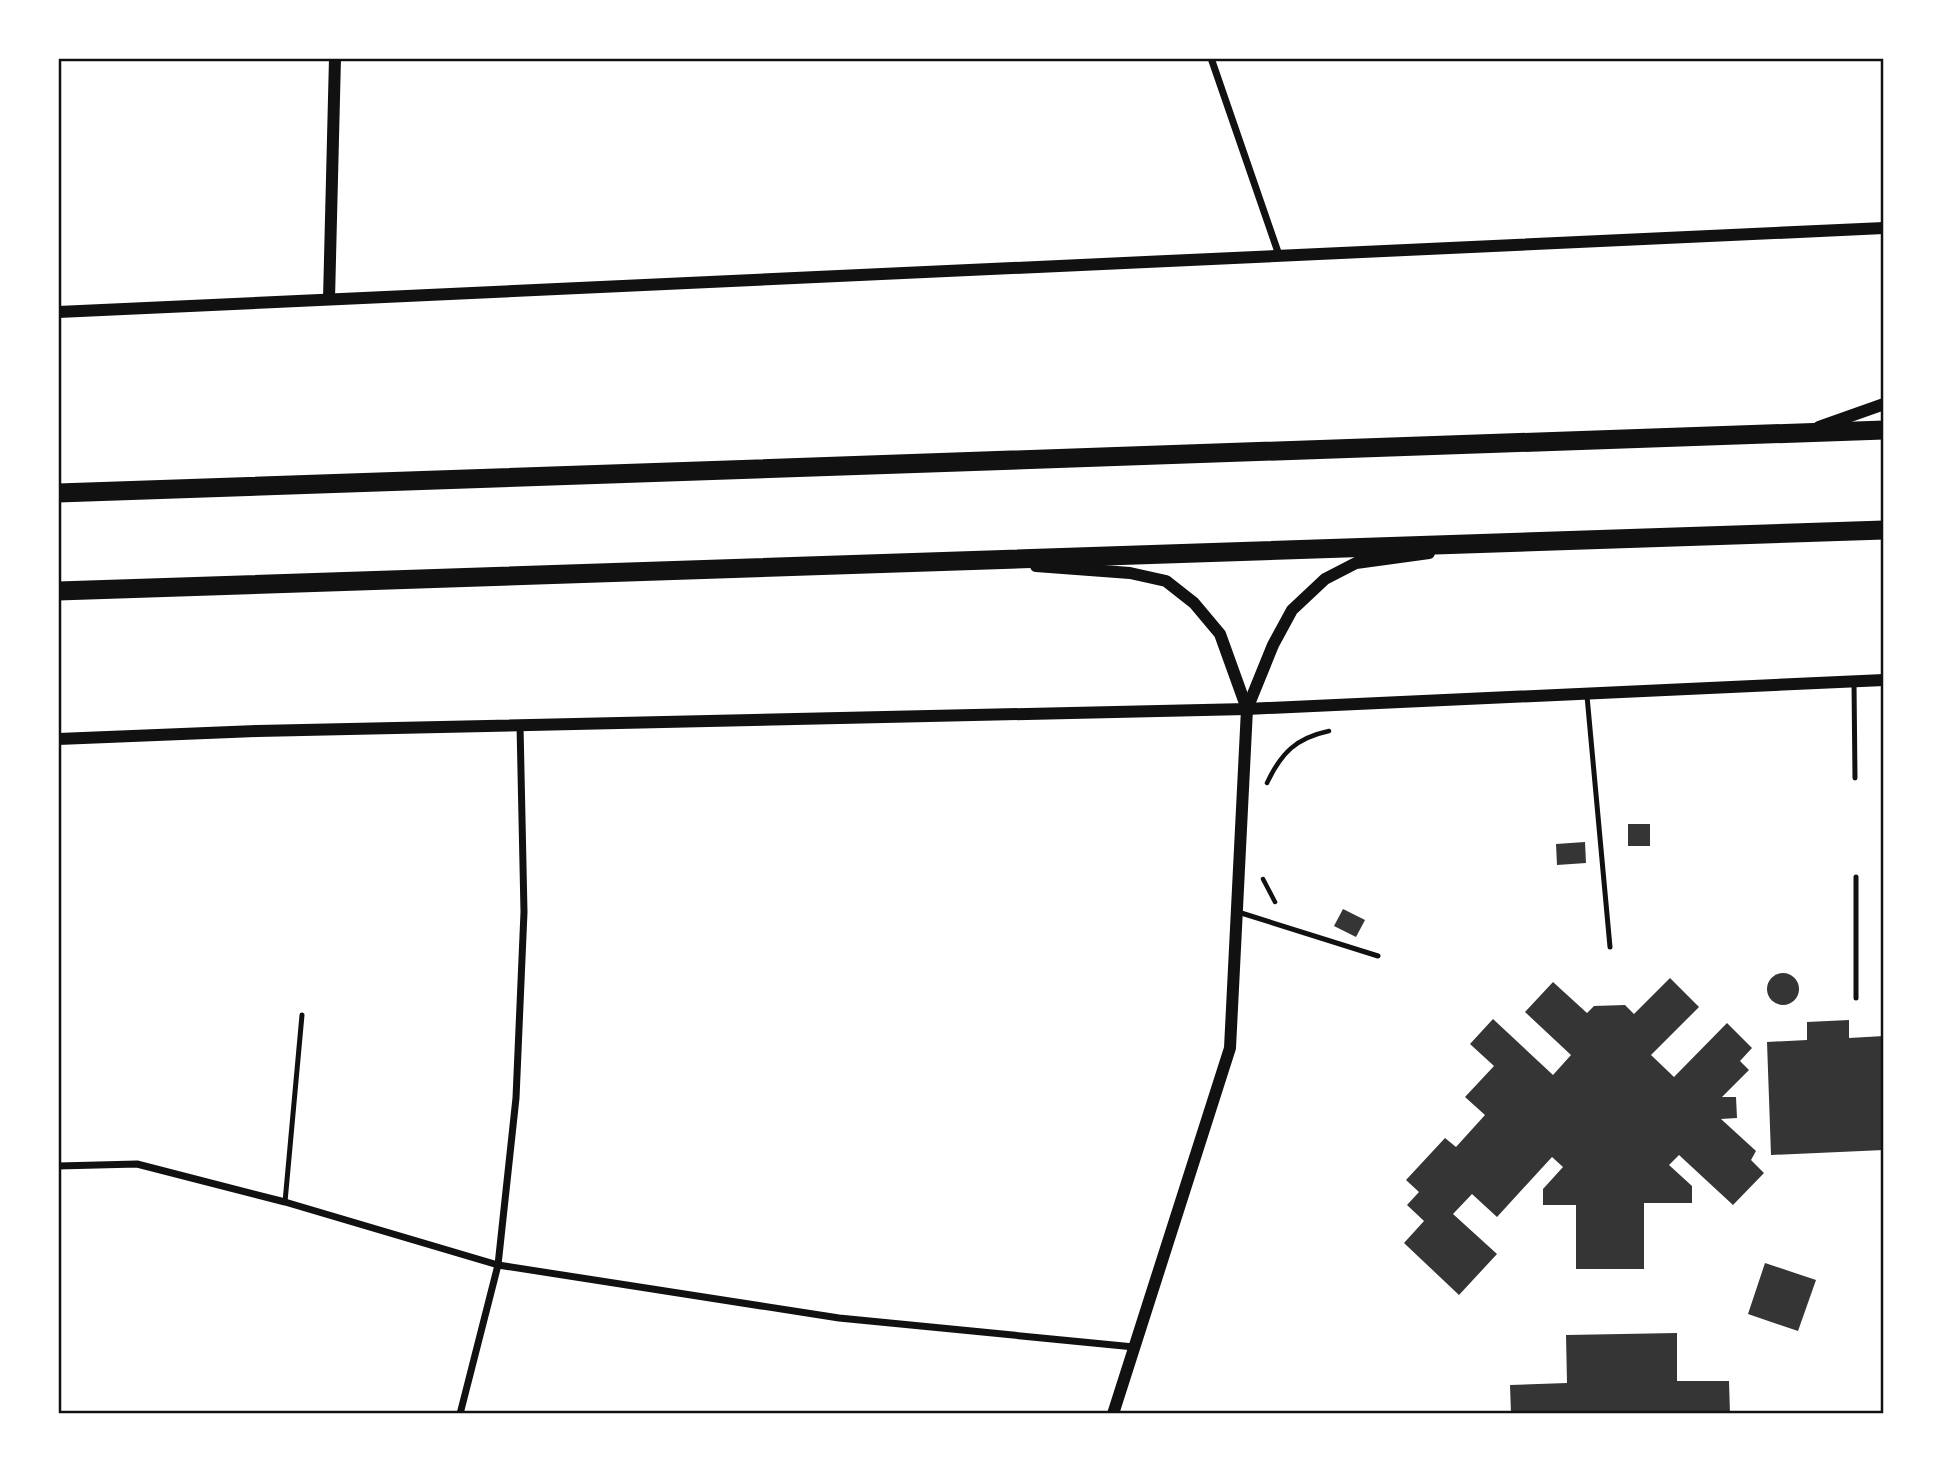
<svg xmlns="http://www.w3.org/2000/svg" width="1942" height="1472" viewBox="0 0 1942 1472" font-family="'Roboto Condensed',sans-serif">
  <rect width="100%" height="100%" fill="#fff"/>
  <g fill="#353535">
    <rect x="1628" y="824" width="22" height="22"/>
    <polygon points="1585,842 1586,863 1557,865 1556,844"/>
    <polygon points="1343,909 1365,920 1356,937 1334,926"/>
    <circle cx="1783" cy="989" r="16"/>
    <polygon points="1670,978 1699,1007 1651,1055 1674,1077 1727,1023 1752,1048 1740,1061 1749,1070 1722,1097 1736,1097 1737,1118 1721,1119 1756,1151 1751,1160 1764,1173 1733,1205 1679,1155 1669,1165 1692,1186 1692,1203 1644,1203 1644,1269 1576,1269 1576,1205 1543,1205 1543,1189 1563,1167 1552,1157 1497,1217 1472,1194 1453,1214 1497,1254 1459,1295 1404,1243 1424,1221 1407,1205 1419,1192 1406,1180 1445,1138 1456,1147 1485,1115 1465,1097 1494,1066 1470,1044 1493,1019 1553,1075 1571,1055 1525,1012 1553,982 1587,1013 1594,1006 1625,1005 1634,1014"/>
    <polygon points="1849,1020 1849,1038 1884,1036 1884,1150 1771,1155 1767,1042 1807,1040 1807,1022"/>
    <polygon points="1765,1263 1816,1280 1798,1331 1748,1314"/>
    <polygon points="1677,1333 1677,1381 1729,1381 1730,1414 1511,1414 1510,1385 1567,1383 1566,1335"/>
  </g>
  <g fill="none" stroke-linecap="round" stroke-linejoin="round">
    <g stroke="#111" stroke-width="4.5">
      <path d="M 1267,783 C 1281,753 1296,738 1329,731"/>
      <polyline points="1263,879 1275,902"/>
    </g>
    <g stroke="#111" stroke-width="5">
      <polyline points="1854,683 1855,778"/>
      <polyline points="1587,696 1610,947"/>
      <polyline points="1856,877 1856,998"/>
      <polyline points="1238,912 1378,956"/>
      <polyline points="285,1202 302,1015"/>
    </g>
    <g stroke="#111" stroke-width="7">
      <polyline points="1211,58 1279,255"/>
      <polyline points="58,1166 137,1164 285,1202 498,1265 839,1318 1134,1347"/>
      <polyline points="460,1414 498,1265 516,1098 524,912 520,725"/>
    </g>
    <g stroke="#111" stroke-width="12">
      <polyline points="329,299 335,58"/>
      <polyline points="58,312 1884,228"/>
      <polyline points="1819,427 1884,404"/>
      <polyline points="1036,566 1130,573 1166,581 1194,603 1220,634 1247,709"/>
      <polyline points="58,739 257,731 1247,709 1884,680"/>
      <polyline points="1113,1414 1230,1048 1247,709 1273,645 1292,610 1325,579 1356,563 1429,553"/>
    </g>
    <g stroke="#111" stroke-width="19">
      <polyline points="58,493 1884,430"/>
      <polyline points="58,591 1884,530"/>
    </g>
  </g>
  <rect width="1942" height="1472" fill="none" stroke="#ffffff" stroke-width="119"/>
  <rect x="60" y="60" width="1822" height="1352" fill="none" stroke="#111" stroke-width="2.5"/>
</svg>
